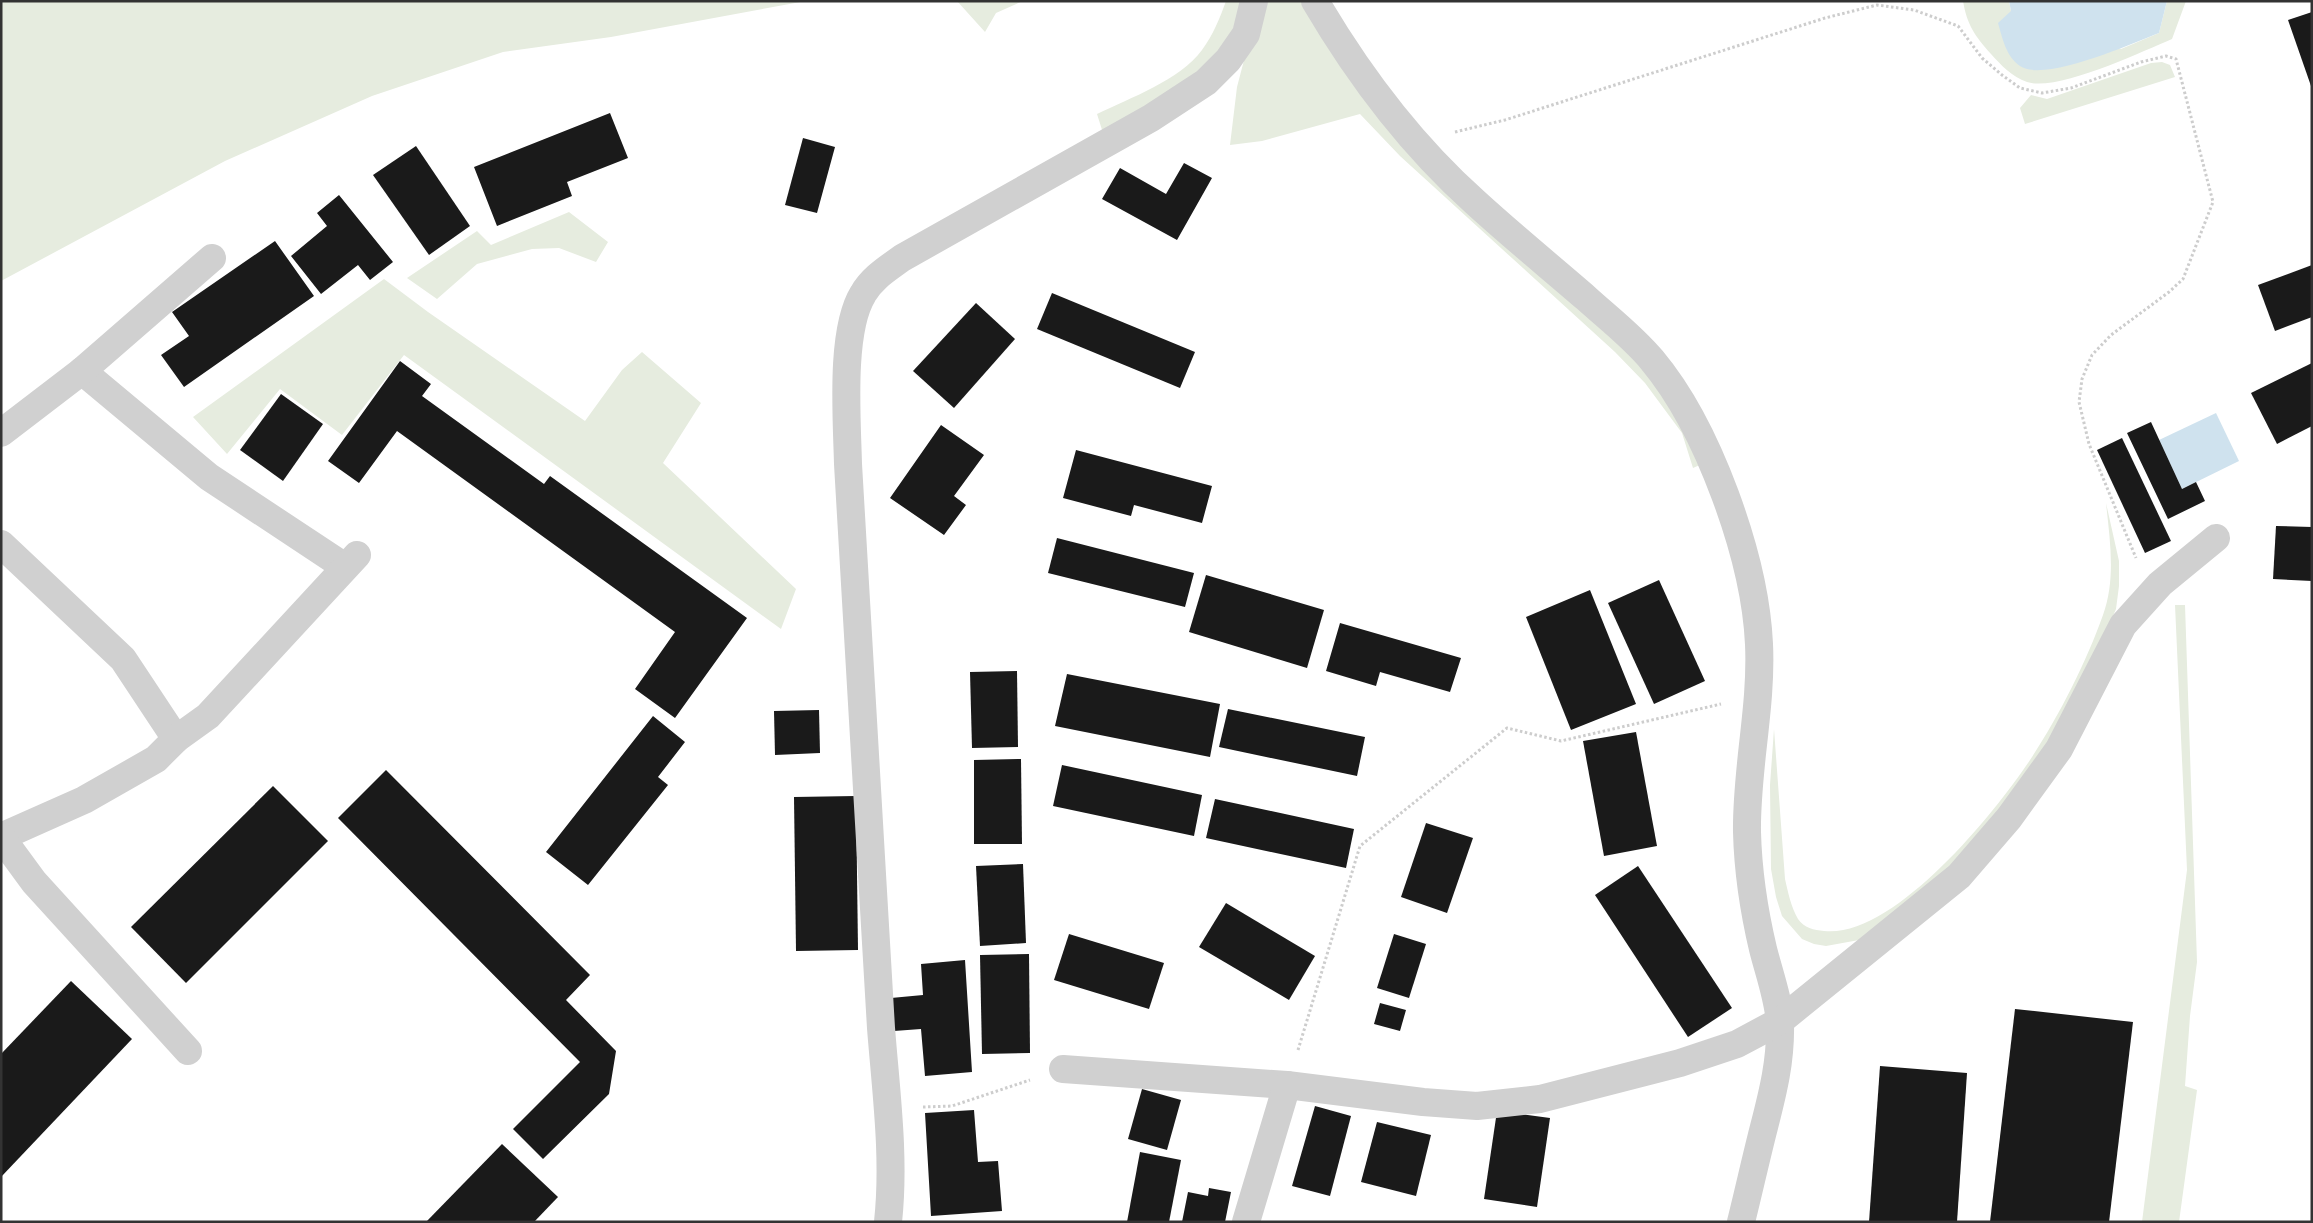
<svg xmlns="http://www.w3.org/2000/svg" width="2313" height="1223" viewBox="0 0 2313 1223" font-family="'IBM Plex Sans',sans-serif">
  <rect width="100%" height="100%" fill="#fff"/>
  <g fill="#e6ecdf">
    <polygon points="1,1 806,1 611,37 503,52 372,96 225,161 1,281"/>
    <polygon points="957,1 1023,1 996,13 985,32"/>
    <path d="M 1226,1 L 1246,1 L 1219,60 L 1103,133 L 1097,114 C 1130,98 1180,80 1202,50 C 1213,35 1220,18 1226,1 Z"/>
    <polygon points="1268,1 1307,1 1341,61 1654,377 1702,464 1693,468 1682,433 1645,383 1615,352 1400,156 1360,114 1262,141 1230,145 1237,87 1248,45"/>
    <path d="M 1963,1 L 2009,1 L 2011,11 L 2121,49 L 2159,33 L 2167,1 L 2186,1 L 2172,39 C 2141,52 2057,92 2027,82 C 2012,77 2001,65 1991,54 C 1975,36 1967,25 1963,1 Z"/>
    <polygon points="2162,62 2170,65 2175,77 2025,124 2020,108 2031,95 2047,99 2151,63"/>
    <polygon points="569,212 608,242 596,262 559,248 532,249 477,264 437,299 407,278 477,231 491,245"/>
    <polygon points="384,279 428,312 585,421 622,370 642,352 701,403 663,463 796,589 781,629 404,355 342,435 280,389 227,454 193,417"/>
    <path d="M 2106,503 L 2119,561 L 2119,586 L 2116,609 L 2106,632 L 2040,759 L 1947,873 L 1859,940 L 1826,946 L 1814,944 L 1802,939 L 1782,916 L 1776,897 L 1771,869 L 1770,785 L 1774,729 L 1785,879 C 1788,892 1791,907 1798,919 C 1804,928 1814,930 1824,931 C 1893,939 1995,813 2030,760 C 2058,718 2086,663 2103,615 C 2116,579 2110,541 2106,503 Z"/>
    <polygon points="2175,605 2185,605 2197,962 2190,1016 2185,1086 2197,1090 2179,1222 2142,1222 2187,870"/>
  </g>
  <g fill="#cfe2ee">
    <path d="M 2009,1 L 2167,1 L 2159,33 C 2133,43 2044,83 2020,66 C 2006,56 2003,40 1998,23 L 2011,11 Z"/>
    <polygon points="2216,413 2239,461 2182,489 2159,440"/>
  </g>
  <g fill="#1a1a1a">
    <polygon points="2312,12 2312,86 2311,86 2288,20"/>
    <polygon points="610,113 628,158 567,182 572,196 497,226 474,167"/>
    <polygon points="803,138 835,147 817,213 785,205"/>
    <polygon points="416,146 470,226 429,255 373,175"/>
    <polygon points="1184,163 1212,178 1177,240 1102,199 1120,168 1166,194"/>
    <polygon points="339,195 393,262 370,280 358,265 321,294 291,256 327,226 317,213"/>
    <polygon points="275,241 314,296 184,387 161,355 189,336 172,312"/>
    <polygon points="2312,265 2312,317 2275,331 2258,285"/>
    <polygon points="1052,293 1195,352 1180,388 1037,329"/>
    <polygon points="976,303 1015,339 954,408 913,371"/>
    <polygon points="400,361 431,384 422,396 544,484 550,476 747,618 675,718 635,689 675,632 397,431 359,483 328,461"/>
    <polygon points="2312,363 2312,426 2277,444 2251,393"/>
    <polygon points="281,394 323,424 283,481 240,450"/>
    <polygon points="2151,422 2182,489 2196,482 2205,501 2168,519 2127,433"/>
    <polygon points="941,425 984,455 954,496 966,505 944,535 890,498"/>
    <polygon points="2122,438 2171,541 2145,553 2097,450"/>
    <polygon points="1076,450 1212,486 1202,523 1134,505 1131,516 1063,498"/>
    <polygon points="2276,526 2312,527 2312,581 2273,579"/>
    <polygon points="1057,538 1194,573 1185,607 1048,573"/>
    <polygon points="1206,575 1324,610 1307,668 1189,632"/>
    <polygon points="1659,580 1705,681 1654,704 1608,603"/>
    <polygon points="1590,590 1636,704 1571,730 1526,617"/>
    <polygon points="1340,623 1461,658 1450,692 1380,672 1376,686 1326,671"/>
    <polygon points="1017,671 1018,747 972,748 970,672"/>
    <polygon points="1067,674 1220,704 1210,757 1055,726"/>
    <polygon points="1228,709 1365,737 1357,776 1219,747"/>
    <polygon points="819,710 820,753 775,755 774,711"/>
    <polygon points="653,716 685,742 658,777 668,785 588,885 546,852"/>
    <polygon points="1636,732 1657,846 1604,856 1583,741"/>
    <polygon points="1021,759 1022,844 974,844 974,760"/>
    <polygon points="1062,765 1202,795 1194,836 1053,806"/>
    <polygon points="386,770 590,975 566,1000 616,1051 609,1094 543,1159 513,1129 580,1062 338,818"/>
    <polygon points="273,786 328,841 186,983 131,927"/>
    <polygon points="856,796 858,950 796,951 794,797"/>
    <polygon points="1215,799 1354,829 1346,868 1206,838"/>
    <polygon points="1426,823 1473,838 1447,913 1401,897"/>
    <polygon points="1023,864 1026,943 980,946 976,866"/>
    <polygon points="1638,866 1732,1008 1688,1037 1595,895"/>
    <polygon points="1226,903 1315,956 1289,1000 1199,947"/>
    <polygon points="1069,934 1164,963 1149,1009 1054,980"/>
    <polygon points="1394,934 1426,944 1409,998 1377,988"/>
    <polygon points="1029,954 1030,1053 982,1054 980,955"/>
    <polygon points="965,960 972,1072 925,1076 921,1029 894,1031 891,998 923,995 921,964"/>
    <polygon points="71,981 132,1039 1,1177 1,1054"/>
    <polygon points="1380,1003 1406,1010 1400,1031 1374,1024"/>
    <polygon points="2015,1009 2133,1022 2109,1222 1990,1222"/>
    <polygon points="1880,1066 1967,1073 1957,1222 1869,1222"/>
    <polygon points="1142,1089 1181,1100 1167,1150 1128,1139"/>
    <polygon points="1315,1106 1351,1116 1330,1196 1292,1186"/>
    <polygon points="974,1110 978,1162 998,1161 1002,1211 931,1216 925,1113"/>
    <polygon points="1497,1111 1550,1118 1537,1207 1484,1199"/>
    <polygon points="1377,1122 1431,1135 1416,1196 1361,1182"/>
    <polygon points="502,1144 558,1197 534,1222 426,1222"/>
    <polygon points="1140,1152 1181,1160 1169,1222 1127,1222"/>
    <polygon points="1209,1188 1231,1192 1225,1222 1182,1222 1188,1192 1208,1196"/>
  </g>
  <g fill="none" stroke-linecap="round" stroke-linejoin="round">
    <g stroke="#cdcdcd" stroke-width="3" stroke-dasharray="2.5 2.5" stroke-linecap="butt">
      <polyline points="1455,132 1505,120 1825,18 1877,5 1914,10 1958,26 1982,58 2002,75 2020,88 2042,93 2071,88 2141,62 2166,56 2176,59 2213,202 2183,279 2169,292 2111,335 2092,355 2082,379 2079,402 2089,444 2136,558"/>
      <polyline points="1298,1050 1360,846 1507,728 1561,741 1721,704"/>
      <polyline points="923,1107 952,1106 1030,1080"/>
    </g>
    <g stroke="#d0d0d0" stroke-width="28">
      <path d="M 1315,1 C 1359,76 1410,144 1475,202 C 1511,235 1549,266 1586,298 C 1608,318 1633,337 1652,360 C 1708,427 1755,557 1759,644 C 1762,707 1746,769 1747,832 C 1748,871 1754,911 1763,949 C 1769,973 1779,1000 1780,1024 C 1781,1060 1773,1092 1764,1127 C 1756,1158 1749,1190 1741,1222"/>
      <polyline points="82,371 209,477 345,567"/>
      <polyline points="1,433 82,371 212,258"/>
      <polyline points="1,544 123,659 176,739"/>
      <polyline points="1,837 84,800 156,759 176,739 208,716 357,555"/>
      <polyline points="1,837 34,882 188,1051"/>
      <polyline points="1063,1069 1287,1085 1423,1102 1477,1106 1540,1099 1680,1063 1737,1044 1780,1021 1959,876 2009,818 2059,749 2123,625 2160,584 2216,538"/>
      <path d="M 888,1222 C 895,1158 886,1092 881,1028 L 848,464 C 847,420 840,331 863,294 C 872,278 887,269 902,258 L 1151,118 L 1206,82 L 1228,60 L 1246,34 L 1254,1"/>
      <polyline points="1246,1222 1287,1085"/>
    </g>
  </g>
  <rect width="2313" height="1223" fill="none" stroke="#333333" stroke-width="5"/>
</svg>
